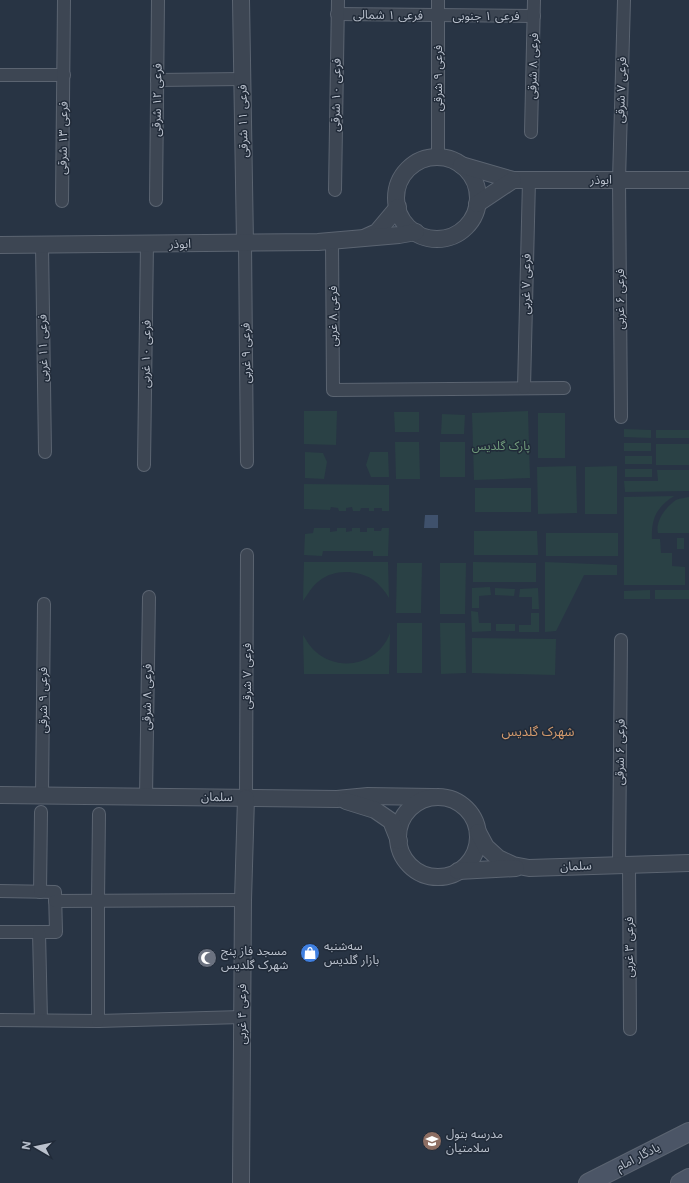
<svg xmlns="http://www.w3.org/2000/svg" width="689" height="1183" viewBox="0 0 689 1183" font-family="Inter,'Noto Sans Arabic',sans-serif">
  <rect width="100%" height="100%" fill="#283444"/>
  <g fill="#2a4145">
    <polygon points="304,411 337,411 336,445 304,444"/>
    <polygon points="528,411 530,478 474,480 472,413"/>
    <polygon points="394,412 419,412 419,432 395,432"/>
    <rect x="538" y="413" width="27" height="45"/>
    <polygon points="442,414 465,415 464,434 441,434"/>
    <polygon points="624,429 651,430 651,438 624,437"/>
    <rect x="656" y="430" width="33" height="8"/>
    <polygon points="395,442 419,442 420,479 396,479"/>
    <rect x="440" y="442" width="25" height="35"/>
    <rect x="624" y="443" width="27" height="8"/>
    <rect x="656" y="444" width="33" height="21"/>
    <polygon points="305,452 323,453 327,462 324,479 305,478"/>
    <polygon points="370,452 388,452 389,477 371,477 366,465"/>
    <rect x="625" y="456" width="27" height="8"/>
    <polygon points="576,466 577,513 538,514 537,467"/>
    <polygon points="617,466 617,514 585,514 585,467"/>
    <rect x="625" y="469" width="27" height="8"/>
    <polygon points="657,470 689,470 689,491 625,492 624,481 658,481"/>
    <polygon points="304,484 389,485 389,511 382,511 382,508 374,508 374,511 369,511 369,508 361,508 360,511 353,511 352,507 346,508 346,511 339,511 338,508 331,507 330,510 304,509"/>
    <rect x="475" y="488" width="56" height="24"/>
    <path d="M 674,496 C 657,507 651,518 652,539 L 660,539 L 661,553 L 672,553 L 672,566 L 685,567 L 685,585 L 624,585 L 624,497 Z"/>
    <path d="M 689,497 L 689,533 L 658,533 C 655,521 666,507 676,500 C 680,498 685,498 689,497 Z"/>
    <polygon points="314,528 330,528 330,532 337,531 337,528 346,528 346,532 352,531 352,528 360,528 360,532 367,532 367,528 374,528 374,531 381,531 382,528 389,528 388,556 373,556 373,551 323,551 322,556 304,555 305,534 313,533"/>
    <polygon points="474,531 537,531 538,555 474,555"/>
    <rect x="546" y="533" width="72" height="23"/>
    <rect x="677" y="538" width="7" height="11"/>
    <path d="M 304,562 L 388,562 L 389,598 C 385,591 379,584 372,579 C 356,570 334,569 319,581 C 312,586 308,594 303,601 Z"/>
    <polygon points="473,562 536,563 536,582 473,582"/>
    <polygon points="545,562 617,565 617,575 584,575 556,631 545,632"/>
    <polygon points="397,563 422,563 421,613 396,613"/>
    <polygon points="440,563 466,563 465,614 440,614"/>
    <polygon points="490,587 491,595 479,596 479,608 472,608 472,588"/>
    <polygon points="495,588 515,589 514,596 495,595"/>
    <polygon points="538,588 539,609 532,609 532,597 519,597 520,589"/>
    <polygon points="650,590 650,599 624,599 624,591"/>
    <rect x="655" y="590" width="34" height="9"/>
    <polygon points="471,611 478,612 479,623 491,623 491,631 472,632"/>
    <polygon points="531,613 539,613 539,632 519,632 519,625 531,625"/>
    <rect x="397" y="623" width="25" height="50"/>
    <polygon points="440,623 465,623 466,673 441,674"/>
    <rect x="496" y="624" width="19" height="7"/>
    <path d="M 390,633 L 389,674 L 304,674 L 303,635 C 307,641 310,647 316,652 C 340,673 379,664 390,633 Z"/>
    <polygon points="472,638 556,639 555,675 472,673"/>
  </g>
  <polygon fill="#3f516c" points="425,515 438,515 438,528 424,528"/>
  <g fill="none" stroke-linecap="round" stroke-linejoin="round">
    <g stroke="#5b6471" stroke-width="14">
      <g id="minor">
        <polyline points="337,14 534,16"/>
        <polyline points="0,75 64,75"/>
        <polyline points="157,80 243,79"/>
        <polyline points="531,132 534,0"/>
        <polyline points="438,157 438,0"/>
        <polyline points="335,190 338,0"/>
        <polyline points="156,200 158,0"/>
        <polyline points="62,201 64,0"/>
        <polyline points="332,241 333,390 564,388"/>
        <polyline points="245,243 247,462"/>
        <polyline points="42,245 45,452"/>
        <polyline points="524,388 529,180"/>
        <polyline points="621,417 619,180 624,0"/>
        <polyline points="144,465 147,244"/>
        <polyline points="42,795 44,604"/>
        <polyline points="146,797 149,597"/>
        <polyline points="246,798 247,555"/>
        <polyline points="629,864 630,1029"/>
        <polyline points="619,865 621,640"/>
        <polyline points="0,891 55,892 56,932 0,932"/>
        <polyline points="40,892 41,812"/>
        <polyline points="55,901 243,900"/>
        <polyline points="39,932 41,1020"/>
        <polyline points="0,1020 98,1021 242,1017"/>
        <polyline points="98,1021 98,900 99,814"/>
      </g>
    </g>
    <g stroke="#5b6471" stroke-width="18">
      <g id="tertiary">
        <polyline points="241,0 245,243"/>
        <circle cx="437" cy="198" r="41"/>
        <polyline points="461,165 513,180 689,180"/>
        <polyline points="477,204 513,180"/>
        <polyline points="366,237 377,232 398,207"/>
        <polyline points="0,245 318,242 399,235 416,232"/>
        <polyline points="0,795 337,799 368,796 433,797"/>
        <circle cx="438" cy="837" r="40"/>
        <polyline points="346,801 375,810 391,821 399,841"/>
        <polyline points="478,832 486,847 498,858 513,865 529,868 689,863"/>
        <polyline points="458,871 516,868"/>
        <polyline points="241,1183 243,900 246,798"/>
      </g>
    </g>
    <g stroke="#5b6471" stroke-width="20">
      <g id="secondary">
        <polyline points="588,1183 689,1132"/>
        <polyline points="680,1183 689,1178"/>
      </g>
    </g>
    <use href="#minor" stroke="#3d4653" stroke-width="12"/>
    <use href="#tertiary" stroke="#3d4653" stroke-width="16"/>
    <use href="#secondary" stroke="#4b5566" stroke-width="18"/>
  </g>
  <defs>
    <g id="shop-disc" transform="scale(1)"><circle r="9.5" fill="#3f7fe0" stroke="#212b39"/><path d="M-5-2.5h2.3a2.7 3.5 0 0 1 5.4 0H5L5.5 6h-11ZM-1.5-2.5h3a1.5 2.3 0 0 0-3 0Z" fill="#fff"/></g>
    <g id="mosque-disc" transform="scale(1)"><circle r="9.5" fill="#6b7280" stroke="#212b39"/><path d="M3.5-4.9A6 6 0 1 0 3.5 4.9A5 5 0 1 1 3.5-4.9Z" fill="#fff"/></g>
    <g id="school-disc" transform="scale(1)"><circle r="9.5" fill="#8d6e63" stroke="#212b39"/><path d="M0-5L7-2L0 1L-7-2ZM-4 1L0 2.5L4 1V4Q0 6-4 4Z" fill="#fff"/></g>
  </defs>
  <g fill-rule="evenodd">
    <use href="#shop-disc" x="310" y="953"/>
    <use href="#mosque-disc" x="207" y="958"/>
    <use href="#school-disc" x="432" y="1141"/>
  </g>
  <g text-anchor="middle" stroke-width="3" stroke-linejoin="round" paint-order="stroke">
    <g font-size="12" fill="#bac1cd" stroke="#212b39">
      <text transform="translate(388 15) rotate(1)" y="4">فرعی ۱ شمالی</text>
      <text x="486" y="20">فرعی ۱ جنوبی</text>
      <text transform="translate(533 66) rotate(-88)" y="4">فرعی ۸ شرقی</text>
      <text transform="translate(438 78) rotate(-90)" y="4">فرعی ۹ شرقی</text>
      <text transform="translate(621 90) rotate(-88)" y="4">فرعی ۷ شرقی</text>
      <text transform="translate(336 95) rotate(-89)" y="4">فرعی ۱۰ شرقی</text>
      <text transform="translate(157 100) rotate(-89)" y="4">فرعی ۱۲ شرقی</text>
      <text transform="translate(243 121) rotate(-91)" y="4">فرعی ۱۱ شرقی</text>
      <text transform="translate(63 138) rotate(-89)" y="4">فرعی ۱۳ شرقی</text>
      <text x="601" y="184">ابوذر</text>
      <text transform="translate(180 244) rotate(-1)" y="4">ابوذر</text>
      <text transform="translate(526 284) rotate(-89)" y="4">فرعی ۷ غربی</text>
      <text transform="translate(620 299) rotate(-90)" y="4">فرعی ۶ غربی</text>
      <text transform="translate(333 316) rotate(-90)" y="4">فرعی ۸ غربی</text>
      <text transform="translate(43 348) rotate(-91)" y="4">فرعی ۱۱ غربی</text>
      <text transform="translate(246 353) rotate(-91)" y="4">فرعی ۹ غربی</text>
      <text transform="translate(146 354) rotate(-89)" y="4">فرعی ۱۰ غربی</text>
      <text transform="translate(247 676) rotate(-90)" y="4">فرعی ۷ شرقی</text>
      <text transform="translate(147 697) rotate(-89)" y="4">فرعی ۸ شرقی</text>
      <text transform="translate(43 700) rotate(-90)" y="4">فرعی ۹ شرقی</text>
      <text transform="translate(620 752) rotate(-89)" y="4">فرعی ۶ شرقی</text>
      <text transform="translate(217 797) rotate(1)" y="4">سلمان</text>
      <text transform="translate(576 866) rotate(-2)" y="4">سلمان</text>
      <text transform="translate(629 947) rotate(-90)" y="4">فرعی ۳ غربی</text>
      <text transform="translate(242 1014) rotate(-90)" y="4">فرعی ۴ غربی</text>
      <text transform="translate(638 1157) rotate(-27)" y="4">یادگار امام</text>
    </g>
    <g font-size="12" fill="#729d7c" stroke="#212b39">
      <text x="501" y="450">پارک گلدیس</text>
    </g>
    <g font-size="12" fill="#bac1cd" stroke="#212b39" text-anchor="start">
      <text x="324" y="950">سه‌شنبه<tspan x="324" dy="14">بازار گلدیس</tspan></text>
      <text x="221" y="955">مسجد فاز پنج<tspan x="221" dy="14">شهرک گلدیس</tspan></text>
      <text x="446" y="1138">مدرسه بتول<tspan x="446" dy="14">سلامتیان</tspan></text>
    </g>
    <g font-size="13" fill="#d59b6d" stroke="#212b39">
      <text x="538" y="736">شهرک گلدیس</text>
    </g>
  </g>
  <g transform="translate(36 1147) rotate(279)" stroke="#212b39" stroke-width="3" paint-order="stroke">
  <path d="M0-3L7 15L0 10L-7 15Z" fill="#bac1cd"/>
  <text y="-6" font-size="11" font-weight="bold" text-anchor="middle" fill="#bac1cd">N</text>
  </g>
</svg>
